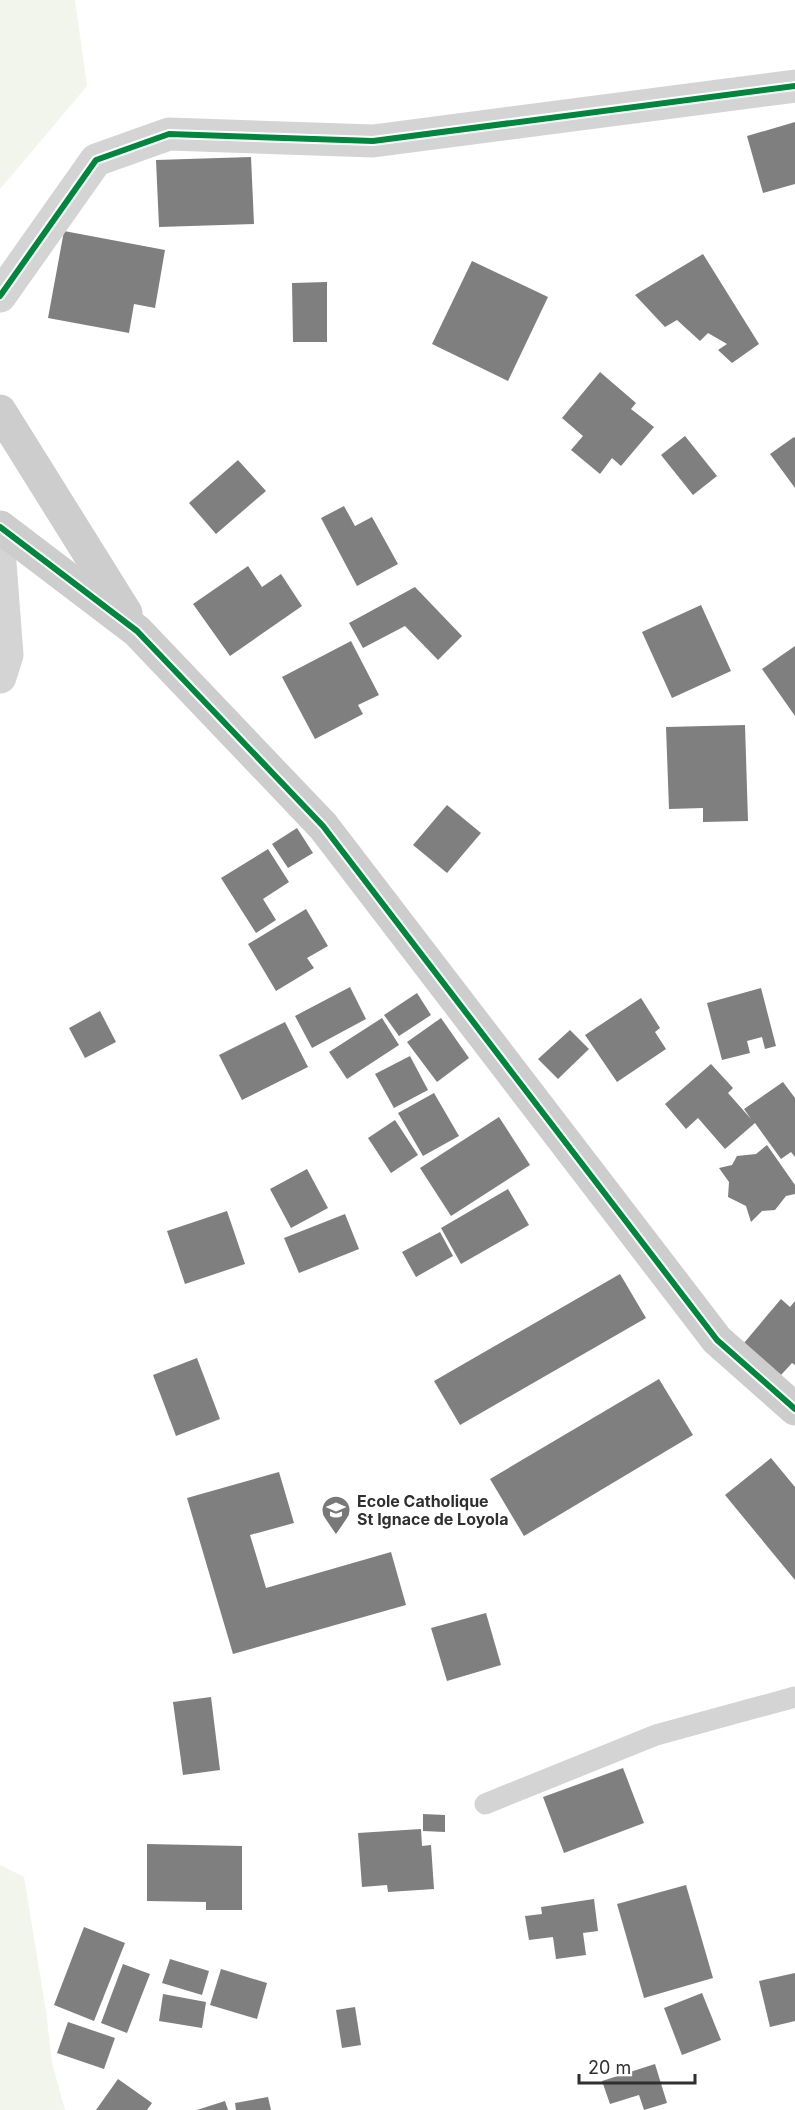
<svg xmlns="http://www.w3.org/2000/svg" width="795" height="2110" viewBox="0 0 795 2110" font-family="Inter,sans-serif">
  <rect width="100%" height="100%" fill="#fff"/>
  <g fill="#f1f5ec">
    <polygon points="0,0 75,0 87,86 0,189"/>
    <polygon points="0,1865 24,1877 46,2011 52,2063 65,2110 0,2110"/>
  </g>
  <g fill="#7f7f7f">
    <polygon points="795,122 795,184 763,193 747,136"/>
    <polygon points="251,157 254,224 159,227 156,160"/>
    <polygon points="64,231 165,250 155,308 134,304 129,333 48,318"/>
    <polygon points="703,254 759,344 732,363 718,350 727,344 708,333 700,341 677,320 665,327 635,295"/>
    <polygon points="472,261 548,297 508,381 432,344"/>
    <polygon points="327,282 327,342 293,342 292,283"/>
    <polygon points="600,372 636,403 631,409 654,427 621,466 612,458 600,474 571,450 583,436 562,418"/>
    <polygon points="685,436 717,476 693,495 661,455"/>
    <polygon points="794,437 795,438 795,488 770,454"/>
    <polygon points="238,460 266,491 216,534 189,503"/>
    <polygon points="344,506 355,526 372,517 398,564 357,586 321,518"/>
    <polygon points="248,566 262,587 281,574 302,606 230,656 193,604"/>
    <polygon points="415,587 462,636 438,660 405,626 363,648 349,623"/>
    <polygon points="701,605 731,671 672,698 642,632"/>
    <polygon points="351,641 379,695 358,705 363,714 315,739 282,677"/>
    <polygon points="795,646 795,716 762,669"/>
    <polygon points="745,725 748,821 703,822 703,808 669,809 666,727"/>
    <polygon points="447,805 481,833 447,873 413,845"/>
    <polygon points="297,828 313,853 288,868 272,844"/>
    <polygon points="268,849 289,882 263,899 276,920 256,933 221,878"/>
    <polygon points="306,909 328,946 307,958 314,968 276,991 248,944"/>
    <polygon points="350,987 366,1019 312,1048 295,1016"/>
    <polygon points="761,988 776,1046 765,1049 762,1037 747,1041 750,1053 722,1060 707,1003"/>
    <polygon points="417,993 431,1015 399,1036 384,1015"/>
    <polygon points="641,998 660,1028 655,1032 666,1049 617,1082 585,1035"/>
    <polygon points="100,1011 116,1042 85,1058 69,1028"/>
    <polygon points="382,1018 399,1045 347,1079 329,1052"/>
    <polygon points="441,1018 469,1058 437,1082 407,1042"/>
    <polygon points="285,1022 308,1067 242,1100 219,1055"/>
    <polygon points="570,1030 589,1049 558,1079 538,1059"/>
    <polygon points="410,1056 428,1090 394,1108 375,1074"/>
    <polygon points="711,1064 733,1088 728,1093 751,1119 744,1109 783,1082 795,1098 795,1157 791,1152 781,1159 755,1123 725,1149 698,1118 686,1129 665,1104"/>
    <polygon points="434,1093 459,1136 423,1156 398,1113"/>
    <polygon points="499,1117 530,1165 451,1216 420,1168"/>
    <polygon points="395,1120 418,1155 391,1173 368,1138"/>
    <polygon points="767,1145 795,1185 795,1194 786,1196 775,1210 762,1211 751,1222 746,1206 728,1197 729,1182 719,1168 732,1165 737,1156 756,1154"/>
    <polygon points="307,1169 328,1208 291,1228 270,1189"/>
    <polygon points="508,1189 529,1225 461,1264 441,1228"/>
    <polygon points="227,1211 245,1264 185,1284 167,1231"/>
    <polygon points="345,1214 359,1249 299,1273 284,1238"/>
    <polygon points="440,1232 453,1256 416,1277 402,1252"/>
    <polygon points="620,1274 646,1318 460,1425 434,1381"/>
    <polygon points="781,1299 790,1307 795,1301 795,1365 792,1363 781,1375 744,1343"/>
    <polygon points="197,1358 220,1419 176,1436 153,1375"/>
    <polygon points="659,1379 693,1435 524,1536 490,1479"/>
    <polygon points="771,1458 795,1487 795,1580 725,1495"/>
    <polygon points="279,1472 294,1523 250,1535 266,1588 391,1552 406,1605 233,1654 187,1498"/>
    <polygon points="486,1613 501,1665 447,1681 431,1628"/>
    <polygon points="211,1697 220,1770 183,1775 173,1702"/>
    <polygon points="623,1768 644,1823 564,1853 543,1797"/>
    <polygon points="423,1814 445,1815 445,1832 423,1831"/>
    <polygon points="421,1829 422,1846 431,1845 434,1889 388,1892 387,1885 362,1887 358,1833"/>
    <polygon points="147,1844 242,1846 242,1910 206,1910 206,1902 147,1901"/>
    <polygon points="686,1885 713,1978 644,1998 617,1904"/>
    <polygon points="594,1899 598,1931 583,1933 586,1955 556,1959 553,1937 529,1940 525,1916 542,1914 541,1907"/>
    <polygon points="84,1927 125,1943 94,2021 54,2005"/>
    <polygon points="170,1959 209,1971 202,1995 162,1983"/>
    <polygon points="123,1964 150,1974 127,2033 101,2023"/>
    <polygon points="221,1969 267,1983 257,2019 210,2005"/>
    <polygon points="795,1973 795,2021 770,2027 759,1981"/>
    <polygon points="702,1993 721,2040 682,2055 664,2008"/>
    <polygon points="163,1994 206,2002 202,2028 159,2021"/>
    <polygon points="355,2007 361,2045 342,2048 336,2010"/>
    <polygon points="68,2022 115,2038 104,2069 57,2053"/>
    <polygon points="655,2064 667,2103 644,2110 639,2095 610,2104 602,2081"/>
    <polygon points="118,2079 152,2103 147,2110 96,2110"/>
    <polygon points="268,2097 271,2110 236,2110 235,2103"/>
    <polygon points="225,2101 228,2110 197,2110"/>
  </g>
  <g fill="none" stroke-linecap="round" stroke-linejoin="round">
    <polyline stroke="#d4d4d4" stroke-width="21" points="485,1804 656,1735 795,1697"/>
    <g stroke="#d4d4d4" stroke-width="33">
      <polyline points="0,296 96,160 169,134 373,141 795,86"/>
      <polyline points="0,563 7,655 0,677"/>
    </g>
    <g stroke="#cdcdcd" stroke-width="33">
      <polyline points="0,411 126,613"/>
      <polyline points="0,527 137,631 323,826 717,1340 795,1409"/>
    </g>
    <g stroke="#fff" stroke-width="10">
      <g id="cycleway">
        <polyline points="0,296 96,160 169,134 373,141 795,86"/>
        <polyline points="0,527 137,631 323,826 717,1340 795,1409"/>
      </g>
    </g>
    <use href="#cycleway" stroke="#00873e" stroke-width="6"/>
  </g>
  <defs>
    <g id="school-pin" transform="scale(1.5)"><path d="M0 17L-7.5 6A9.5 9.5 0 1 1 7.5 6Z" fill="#787878" stroke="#fff"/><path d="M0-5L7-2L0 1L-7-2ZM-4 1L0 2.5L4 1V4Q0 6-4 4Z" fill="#fff"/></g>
  </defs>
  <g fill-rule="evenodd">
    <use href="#school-pin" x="336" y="1510"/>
  </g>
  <g text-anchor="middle" stroke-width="6" stroke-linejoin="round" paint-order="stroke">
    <g font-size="16" font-weight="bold" fill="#2f2f2f" stroke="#fff" text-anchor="start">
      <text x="357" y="1507">Ecole Catholique<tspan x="357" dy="18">St Ignace de Loyola</tspan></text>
    </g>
  </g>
  <path d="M579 2074v9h116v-9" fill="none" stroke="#2f2f2f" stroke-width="3"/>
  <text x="588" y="2074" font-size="18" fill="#2f2f2f" stroke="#ffffff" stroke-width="4.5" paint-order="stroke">20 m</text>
</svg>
